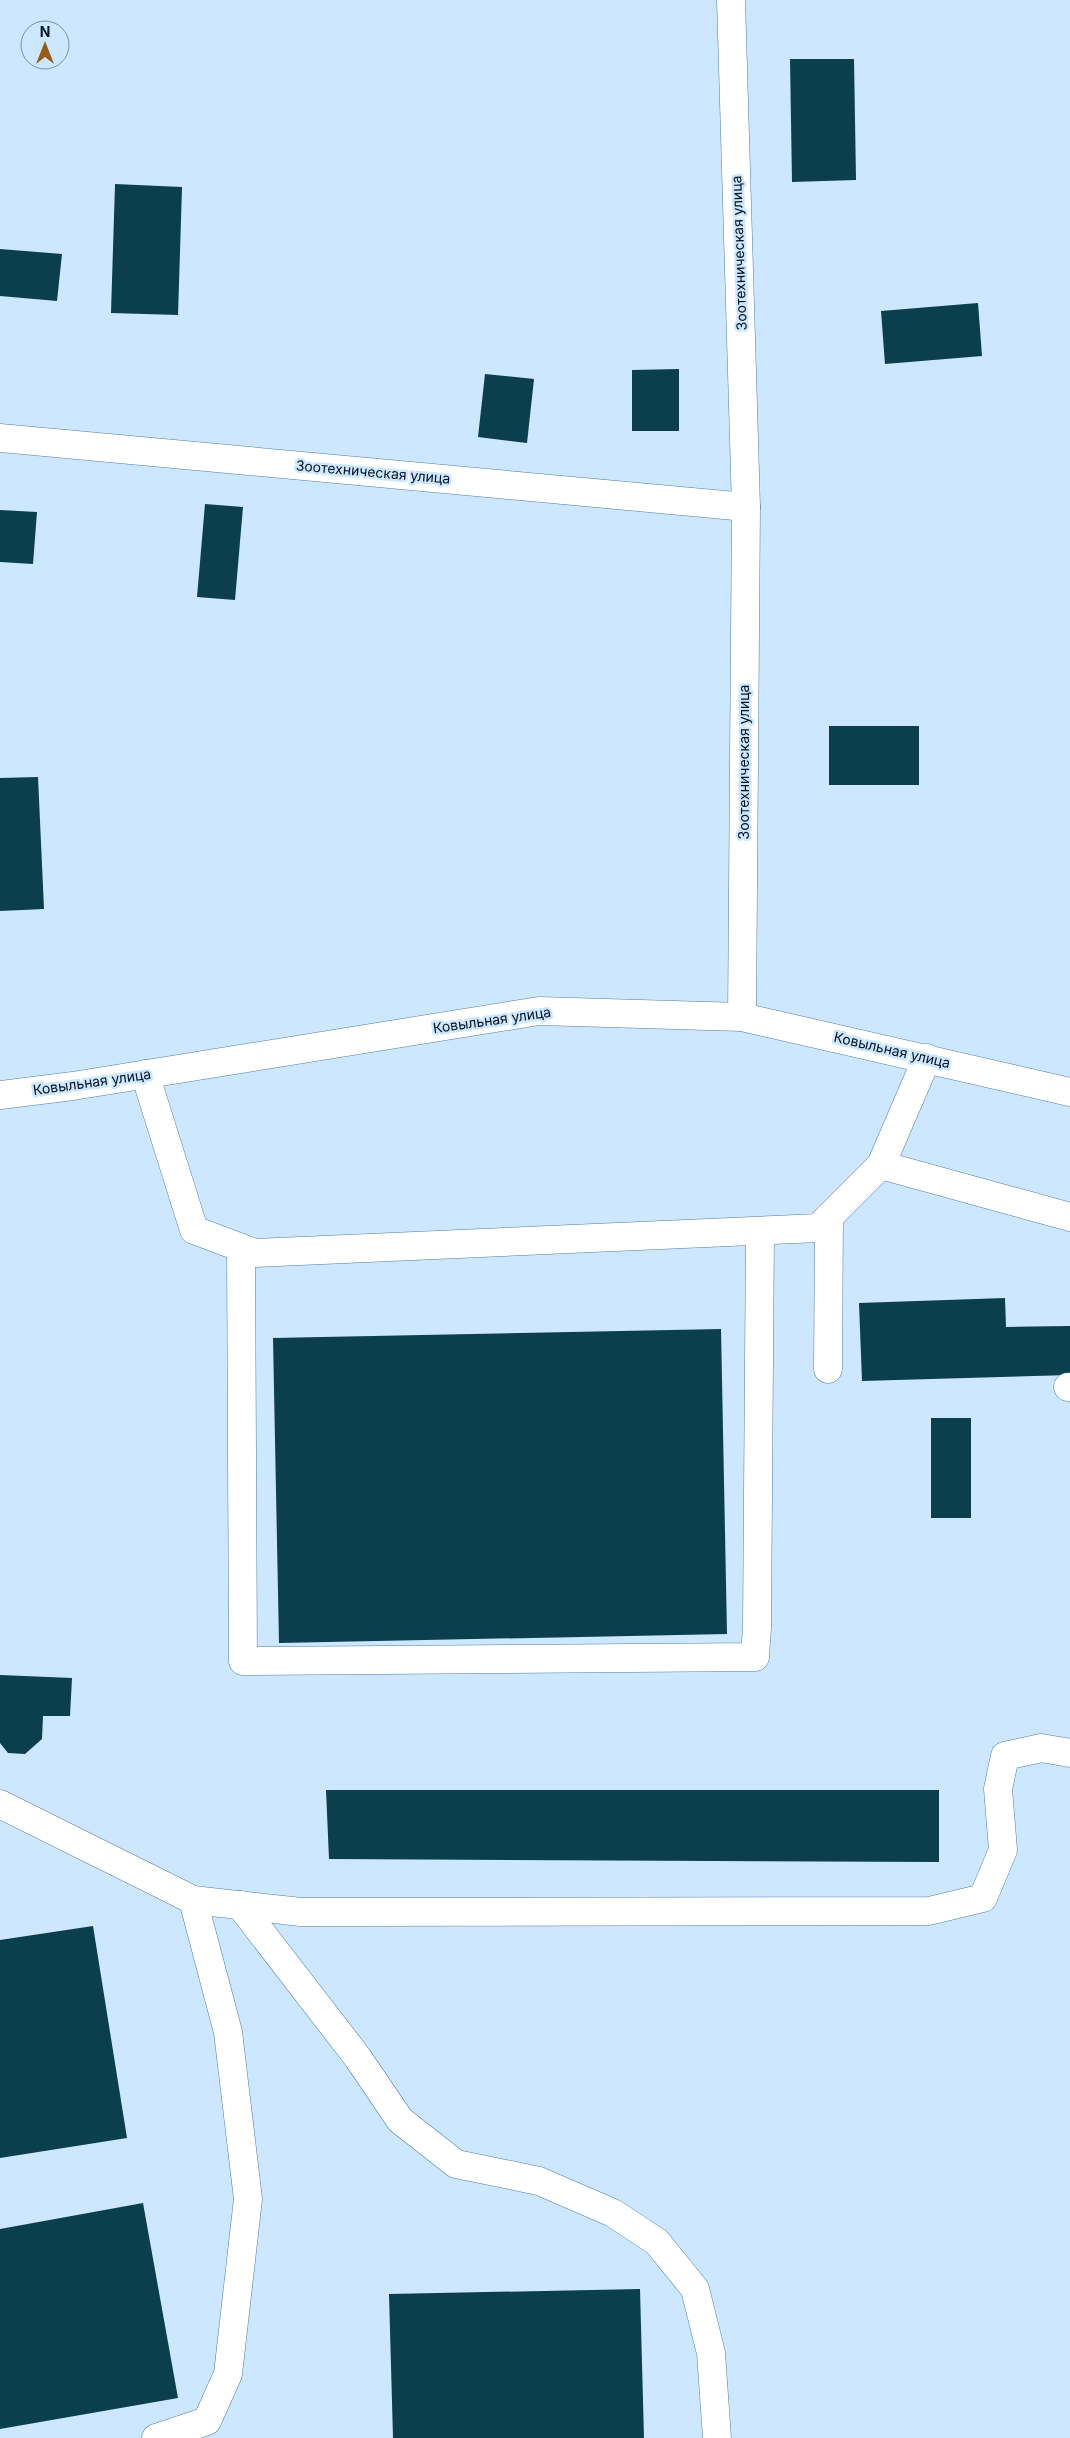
<svg xmlns="http://www.w3.org/2000/svg" width="1070" height="2438" viewBox="0 0 1070 2438" font-family="Inter,sans-serif">
  <rect width="100%" height="100%" fill="#cce7fe"/>
  <g fill="#0b3e4e">
    <polygon points="790,59 854,59 856,180 792,182"/>
    <polygon points="115,184 182,187 178,315 111,313"/>
    <polygon points="0,249 62,254 57,301 0,296"/>
    <polygon points="978,303 982,356 885,364 881,311"/>
    <polygon points="679,369 679,431 632,431 632,370"/>
    <polygon points="485,374 534,379 527,443 478,437"/>
    <polygon points="205,504 243,507 235,600 197,597"/>
    <polygon points="0,510 37,512 33,564 0,562"/>
    <rect x="829" y="726" width="90" height="59"/>
    <polygon points="38,777 44,909 0,911 0,778"/>
    <polygon points="1005,1298 1006,1327 1070,1326 1070,1375 862,1381 859,1303"/>
    <polygon points="721,1329 727,1634 279,1643 273,1338"/>
    <rect x="931" y="1418" width="40" height="100"/>
    <polygon points="0,1675 72,1678 70,1716 43,1716 42,1739 25,1754 8,1753 0,1743"/>
    <polygon points="326,1790 939,1790 939,1862 329,1859"/>
    <polygon points="93,1926 127,2138 0,2158 0,1940"/>
    <polygon points="143,2203 178,2398 0,2429 0,2229"/>
    <polygon points="640,2289 644,2438 393,2438 389,2294"/>
  </g>
  <g fill="none" stroke-linecap="round" stroke-linejoin="round">
    <g stroke="#527da0" stroke-width="29">
      <g id="minor">
        <polyline points="731,0 746,507 742,1017"/>
        <polyline points="0,438 746,507"/>
        <polyline points="145,1074 194,1230 255,1253 818,1228 881,1165 927,1058"/>
        <polyline points="881,1165 1070,1217"/>
        <polyline points="241,1248 243,1661 755,1657 757,1627 760,1231"/>
        <polyline points="828,1369 829,1217"/>
        <polyline points="1068,1387 1070,1387"/>
        <polyline points="0,1804 193,1900 301,1912 929,1911 983,1898 1003,1850 998,1789 1005,1756 1041,1748 1070,1753"/>
        <polyline points="240,1905 358,2058 400,2120 456,2164 539,2181 613,2213 657,2242 695,2289 711,2353 717,2438"/>
        <polyline points="156,2438 207,2421 228,2374 248,2199 228,2032 193,1900"/>
      </g>
    </g>
    <g stroke="#527da0" stroke-width="29">
      <polyline id="major" points="0,1095 73,1086 539,1011 742,1017 1070,1092"/>
    </g>
    <use href="#minor" stroke="#fff" stroke-width="28"/>
    <use href="#major" stroke="#fff" stroke-width="28"/>
  </g>
  <g text-anchor="middle" stroke-width="5" stroke-linejoin="round" paint-order="stroke">
    <g font-size="14" fill="#031220" stroke="#cce7fe">
      <text transform="translate(739 253) rotate(-92)" y="5">Зоотехническая улица</text>
      <text transform="translate(373 472) rotate(5)" y="5">Зоотехническая улица</text>
      <text transform="translate(744 762) rotate(-90)" y="5">Зоотехническая улица</text>
      <text transform="translate(492 1020) rotate(-8)" y="5">Ковыльная улица</text>
      <text transform="translate(892 1050) rotate(13)" y="5">Ковыльная улица</text>
      <text transform="translate(92 1082) rotate(-8)" y="5">Ковыльная улица</text>
    </g>
  </g>
  <g transform="translate(45 45)"><circle r="24" fill="#cce7fe" stroke="#7c92a5"/>
  <path d="M0-4L9 19L0 12L-9 19Z" fill="#955b19"/>
  <text y="-8" font-size="14" font-weight="bold" text-anchor="middle" fill="#031220">N</text>
  </g>
</svg>
